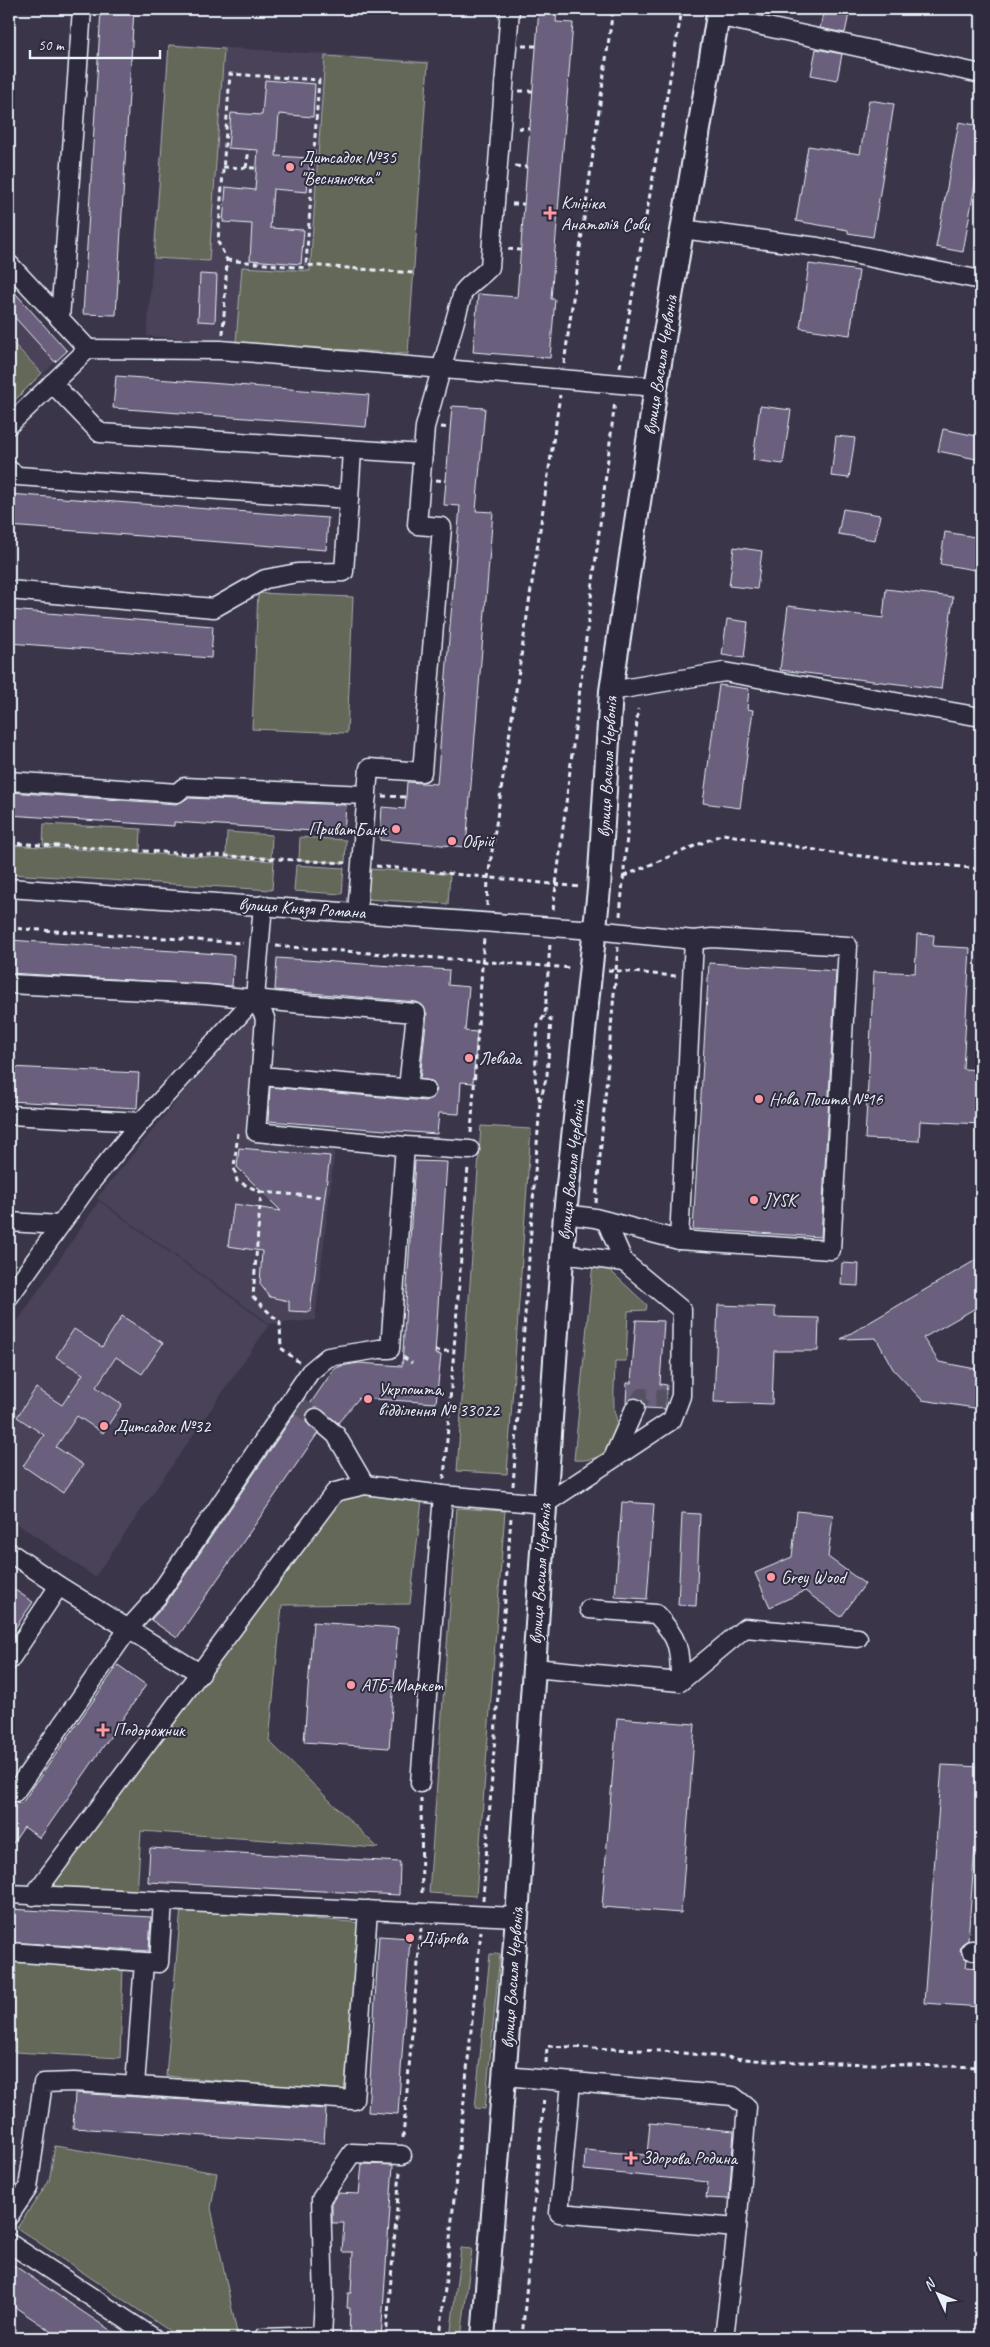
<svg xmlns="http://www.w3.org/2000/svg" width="990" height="2347" viewBox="0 0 990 2347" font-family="Caveat,sans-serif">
  <rect width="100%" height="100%" fill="#3b354a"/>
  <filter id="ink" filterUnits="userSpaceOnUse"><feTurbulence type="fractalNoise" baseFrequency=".02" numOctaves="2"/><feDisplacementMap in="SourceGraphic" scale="10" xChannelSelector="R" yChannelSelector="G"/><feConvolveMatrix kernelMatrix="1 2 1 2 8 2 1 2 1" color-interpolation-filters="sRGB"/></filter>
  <g filter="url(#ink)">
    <g fill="#494259">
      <polygon points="168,44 429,61 408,354 147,336"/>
      <polygon points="9,286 67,351 9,407"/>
      <polygon points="252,1009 262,1009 251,1141 335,1149 315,1320 270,1324 97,1198"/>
      <polygon points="99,1201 269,1325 95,1577 9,1518 9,1334"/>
    </g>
    <g fill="#636759" stroke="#a6aca8">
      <polygon points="169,45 224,49 209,261 154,258"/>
      <polygon points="325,56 428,63 408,354 236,342 242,267 310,271"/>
      <polygon points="9,339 42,373 9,406"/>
      <polygon points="258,593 353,597 347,733 252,729"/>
      <polygon points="44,824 141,829 140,851 43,845"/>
      <polygon points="227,832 272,835 271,858 226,856"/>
      <polygon points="300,837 346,840 345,863 299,860"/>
      <polygon points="9,845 274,861 272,890 9,874"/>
      <polygon points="296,865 344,868 342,894 294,891"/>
      <polygon points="368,869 450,874 448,904 366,899"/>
      <polygon points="481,1126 531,1129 507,1474 457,1471"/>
      <path d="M 593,1263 L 602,1263 L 647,1305 L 646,1310 L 628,1311 L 626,1361 L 615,1361 C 615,1377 613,1393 614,1408 C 614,1413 617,1418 617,1423 C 618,1450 598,1462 574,1460 Z"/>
      <polygon points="340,1493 422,1500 410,1604 282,1605 269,1741 378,1848 141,1831 137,1895 44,1889"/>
      <polygon points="457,1508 505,1511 476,1896 429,1893"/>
      <polygon points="181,1908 363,1923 348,2092 166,2076"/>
      <polygon points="490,1954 500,1954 485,2109 475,2108"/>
      <polygon points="9,1959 123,1966 120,2058 15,2052 9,2049"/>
      <polygon points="55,2146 217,2173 211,2208 238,2338 180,2338 17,2228 49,2181"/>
      <polygon points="461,2248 472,2249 461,2338 450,2338"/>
    </g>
    <g fill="#6a5f7c" stroke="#e8f1f8">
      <polygon points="101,9 134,9 116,315 83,314"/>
      <polygon points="539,9 557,9 556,22 573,23 551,299 555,299 550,358 473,352 478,294 517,297"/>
      <polygon points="824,9 850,9 845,33 820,28"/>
      <polygon points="816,49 842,54 837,80 811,75"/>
      <polygon points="265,80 315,84 313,117 279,114 276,156 310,158 307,192 273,189 270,228 304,230 301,264 250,260 252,224 223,222 226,187 255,190 258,150 228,148 231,113 262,115"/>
      <polygon points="869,100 894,104 873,237 848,233 848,230 796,221 808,146 860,154"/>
      <polygon points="959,122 981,126 981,163 979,162 963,252 936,247"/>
      <polygon points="809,264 859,271 850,335 800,328"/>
      <polygon points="200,274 217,275 215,322 198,321"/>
      <polygon points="9,286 67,351 55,362 9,311"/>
      <polygon points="116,376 369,395 366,427 113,408"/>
      <polygon points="452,406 485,408 476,511 493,512 466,847 380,840 382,807 405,809 407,782 437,784 460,506 444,505"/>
      <polygon points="760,406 791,410 783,464 753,460"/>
      <polygon points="943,429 981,437 981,460 938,451"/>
      <polygon points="836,436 855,438 849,478 831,476"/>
      <polygon points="9,494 328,518 326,550 9,526"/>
      <polygon points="843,509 880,515 875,540 838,534"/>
      <polygon points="945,532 981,538 981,571 940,564"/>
      <polygon points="734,547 762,551 757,589 729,586"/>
      <polygon points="886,589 953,597 941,689 780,670 788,606 883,618"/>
      <polygon points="9,610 213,626 211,658 9,643"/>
      <polygon points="727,619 748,622 744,658 722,655"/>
      <polygon points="719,685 749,689 747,709 753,710 740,808 703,803"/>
      <polygon points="9,792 176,804 188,798 346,805 344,833 174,822 174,826 9,815"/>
      <polygon points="917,934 934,935 933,946 970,948 963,1069 981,1070 981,1124 920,1121 919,1141 865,1139 874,971 915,973"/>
      <polygon points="9,940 234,955 232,986 9,973"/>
      <polygon points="277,958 449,970 448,985 469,987 465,1031 477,1032 473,1083 461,1082 459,1114 439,1113 437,1134 268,1121 270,1087 425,1101 434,1096 437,1090 432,1081 420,1079 427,1014 422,1005 417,1002 275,990"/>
      <polygon points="709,963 836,971 821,1237 693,1229"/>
      <polygon points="9,1067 139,1073 137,1108 9,1101"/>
      <polygon points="239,1148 330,1156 310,1312 289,1311 289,1301 270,1297 260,1284 262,1251 228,1246 234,1204 281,1211 237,1167"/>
      <polygon points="415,1161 447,1162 435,1354 441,1355 436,1403 359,1398 338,1423 318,1408 308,1411 306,1417 306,1422 318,1433 177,1638 151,1620 166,1603 304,1400 310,1404 334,1369 341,1366 359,1363 402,1366"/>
      <polygon points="981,1257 981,1305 923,1338 939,1362 981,1370 981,1409 922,1400 893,1369 876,1338 841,1339"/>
      <polygon points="842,1263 859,1264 858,1286 841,1285"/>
      <polygon points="718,1305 775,1307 775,1317 819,1318 818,1351 774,1351 772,1404 714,1402"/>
      <polygon points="122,1316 163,1343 142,1374 116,1357 96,1387 122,1404 103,1433 77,1416 56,1447 83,1465 63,1493 23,1466 44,1435 17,1417 36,1388 62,1405 83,1374 56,1357 74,1329 102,1347"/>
      <polygon points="636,1320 664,1321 660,1384 667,1385 665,1409 645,1408 644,1402 639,1398 633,1398 626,1403 627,1383 631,1383"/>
      <polygon points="622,1502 654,1504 647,1599 615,1597"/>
      <polygon points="797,1511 833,1515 828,1557 865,1584 841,1617 805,1591 770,1607 755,1573 792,1557"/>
      <polygon points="682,1513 700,1514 696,1606 678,1605"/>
      <polygon points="9,1586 33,1602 9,1637"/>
      <polygon points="313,1622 398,1628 389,1748 304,1742"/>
      <polygon points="118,1665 146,1685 40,1838 24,1827 9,1849 9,1801 22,1803"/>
      <polygon points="617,1718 695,1724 681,1913 602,1907"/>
      <polygon points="942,1765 981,1767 968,1940 962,1944 960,1950 967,1960 966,1967 981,1968 981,2007 924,2003"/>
      <polygon points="150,1848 400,1862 399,1895 148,1882"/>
      <polygon points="9,1909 151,1917 149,1951 9,1942"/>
      <polygon points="379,1936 410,1938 398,2114 368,2112"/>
      <polygon points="75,2093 326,2109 324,2143 73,2128"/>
      <polygon points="650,2123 734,2131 729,2199 706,2198 708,2182 584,2170 585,2150 647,2155"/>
      <polygon points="362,2164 393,2165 381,2338 349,2338 350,2308 347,2308 348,2293 351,2293 353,2252 342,2252 344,2223 332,2223 332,2202 338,2193 359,2194"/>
      <polygon points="9,2262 83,2312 122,2338 61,2338 9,2303"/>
    </g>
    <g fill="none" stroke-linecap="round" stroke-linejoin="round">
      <g stroke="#555164" stroke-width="18" stroke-dasharray="18 9" stroke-linecap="butt">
        <polyline points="295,1403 316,1418"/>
        <polyline points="635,1408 642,1397 666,1399"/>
      </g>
      <g stroke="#e8f1f8" stroke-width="21">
        <g id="minor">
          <polyline points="717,16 981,74"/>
          <polyline points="682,229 818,247 981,280"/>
          <polyline points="9,264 88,349"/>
          <polyline points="60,319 82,9"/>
          <polyline points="52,383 100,433 423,454"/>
          <polyline points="9,425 88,349 220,350 656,387"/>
          <polyline points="9,470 18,476 349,499 352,450"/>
          <polyline points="9,590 214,608 265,579 297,573 344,572 349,499"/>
          <polyline points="611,691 724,672 981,717"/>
          <polyline points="9,781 177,793 184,787 367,795"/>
          <polyline points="9,888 594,930 694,940 712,938 848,946 831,1250 679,1240"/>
          <path d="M 357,912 L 369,768 L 422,772 L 442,527 L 417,525 L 425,427 L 463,292 C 471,282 481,277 490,267 L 510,9"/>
          <polyline points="9,984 206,994 303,1004 416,1013 408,1088"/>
          <polyline points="255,998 265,1018 256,1132 405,1146 470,1150"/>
          <polyline points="261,1076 426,1090"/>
          <polyline points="9,1115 141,1122"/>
          <polyline points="565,1214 595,1218 679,1240 694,940"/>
          <polyline points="9,1222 60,1225"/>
          <polyline points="563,1254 624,1262"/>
          <polyline points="9,1297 91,1182 141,1122 255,998 263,905"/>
          <polyline points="316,1418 336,1435 365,1485"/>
          <polyline points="613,1458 635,1408"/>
          <polyline points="9,1552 59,1586 201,1674"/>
          <polyline points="9,1661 59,1586"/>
          <path d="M 534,1668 L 680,1682 C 680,1648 679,1639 656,1614 L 589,1609"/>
          <polyline points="680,1682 745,1628 858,1638"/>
          <polyline points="420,1783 443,1495"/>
          <polyline points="15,1792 129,1628 157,1597 310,1372 328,1357 379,1349 390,1349 405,1146"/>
          <polyline points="9,1894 517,1917"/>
          <polyline points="33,1896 335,1492 365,1485 443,1495 545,1504 672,1420 681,1396 682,1310 624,1262 606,1221"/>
          <polyline points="971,1950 981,1950"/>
          <polyline points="9,1952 144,1962 135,2086"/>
          <polyline points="144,1962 159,1963 163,1901"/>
          <polyline points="505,2076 733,2096 747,2107 737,2228 559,2213 571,2082"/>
          <polyline points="9,2216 28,2188 43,2083 74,2082 354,2100 368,1910"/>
          <polyline points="9,2243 154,2338"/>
          <polyline points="263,2338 322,2336 324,2299 321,2199 352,2153 402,2155"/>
          <polyline points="724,2338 737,2228"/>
        </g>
      </g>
      <g stroke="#e8f1f8" stroke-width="26">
        <polyline id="major" points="483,2338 517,1917 565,1214 599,889 611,691 656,387 719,9"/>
      </g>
      <g stroke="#e8f1f8" stroke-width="3" stroke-dasharray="5 4" stroke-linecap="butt">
        <polyline points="522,46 536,46"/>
        <polyline points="519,91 533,91"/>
        <polyline points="518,128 530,129"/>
        <polyline points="515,166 527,167"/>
        <polyline points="223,167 257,168"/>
        <polyline points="246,168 249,150"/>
        <polyline points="512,204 524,204"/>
        <polyline points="508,249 520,250"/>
        <polyline points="227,260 305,268 306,265"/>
        <polyline points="223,334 227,260 218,242 230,74 319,80 306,265 414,273"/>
        <polyline points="564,364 613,9"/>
        <polyline points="620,367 682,9"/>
        <polyline points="441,427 450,428"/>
        <polyline points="436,480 446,481"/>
        <polyline points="382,796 406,797"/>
        <polyline points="9,843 345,863"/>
        <polyline points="376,866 581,887"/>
        <polyline points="624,876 723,834 833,853 981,869"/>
        <polyline points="487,906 488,878 560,395"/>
        <polyline points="553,910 615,401"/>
        <polyline points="620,916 638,709"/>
        <polyline points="9,928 243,943"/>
        <polyline points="276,946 572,968"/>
        <polyline points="608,970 676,976"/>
        <polyline points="540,1102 547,1075 551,1020 545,1015"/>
        <polyline points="238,1133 234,1167 237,1181 261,1192 253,1297 280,1323 281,1348 299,1362"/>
        <polyline points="471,1133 484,937"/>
        <polyline points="261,1192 323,1197"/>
        <polyline points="596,1203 618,947"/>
        <polyline points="435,1351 454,1351"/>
        <polyline points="403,1357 412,1363"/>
        <polyline points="444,1479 468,1167"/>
        <polyline points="513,1486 540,1102 535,1078 537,1036 538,1025 545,1015 550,944"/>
        <polyline points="421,1798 422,1897"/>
        <polyline points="483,1900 511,1517"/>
        <polyline points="546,2063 547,2046 661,2051 766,2061 981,2067"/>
        <polyline points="403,2138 421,1928"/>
        <polyline points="9,2334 15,2338"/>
        <polyline points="337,2338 344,2338"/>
        <polyline points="386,2338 400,2172"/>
        <polyline points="440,2338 481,1931"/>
        <polyline points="522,2338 544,2097"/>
      </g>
      <use href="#minor" stroke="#2f2a3d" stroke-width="18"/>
      <use href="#major" stroke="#2f2a3d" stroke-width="22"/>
    </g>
  </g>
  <g fill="#ff9aa2" stroke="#2f2a3d" stroke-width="2">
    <circle cx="290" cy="167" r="5"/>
    <path d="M547.5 205.5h5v5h5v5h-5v5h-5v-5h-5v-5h5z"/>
    <circle cx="396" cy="829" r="5"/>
    <circle cx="452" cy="841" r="5"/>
    <circle cx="469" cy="1058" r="5"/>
    <circle cx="759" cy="1099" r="5"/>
    <circle cx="754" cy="1200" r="5"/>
    <circle cx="368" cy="1399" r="5"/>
    <circle cx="104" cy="1426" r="5"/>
    <circle cx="771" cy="1577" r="5"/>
    <circle cx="351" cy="1685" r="5"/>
    <path d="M100.5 1722.5h5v5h5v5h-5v5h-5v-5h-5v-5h5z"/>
    <circle cx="410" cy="1938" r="5"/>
    <path d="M628.5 2150.5h5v5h5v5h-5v5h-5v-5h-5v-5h5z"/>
  </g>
  <g text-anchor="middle" stroke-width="4" stroke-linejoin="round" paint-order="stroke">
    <g font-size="18" fill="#e8f1f8" stroke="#2f2a3d" text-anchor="start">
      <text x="300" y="163">Дитсадок №35<tspan x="300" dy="21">"Весняночка"</tspan></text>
      <text x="561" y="209">Клініка<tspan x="561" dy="21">Анатолія Сови</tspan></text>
      <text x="386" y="835" text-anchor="end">ПриватБанк</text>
      <text x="462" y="847">Обрій</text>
      <text x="479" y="1064">Левада</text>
      <text x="769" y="1105">Нова Пошта №16</text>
      <text x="764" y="1206">JYSK</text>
      <text x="378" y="1395">Укрпошта,<tspan x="378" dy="21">відділення № 33022</tspan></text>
      <text x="114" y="1432">Дитсадок №32</text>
      <text x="781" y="1583">Grey Wood</text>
      <text x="361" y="1691">АТБ-Маркет</text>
      <text x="113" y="1736">Подорожник</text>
      <text x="420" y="1944">Діброва</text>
      <text x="641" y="2164">Здорова Родина</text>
    </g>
    <g font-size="18" fill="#e8f1f8" stroke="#2f2a3d">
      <text transform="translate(660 365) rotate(-81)" y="6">вулиця Василя Червонія</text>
      <text transform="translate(607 767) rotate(-87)" y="6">вулиця Василя Червонія</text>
      <text transform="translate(302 908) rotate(4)" y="6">вулиця Князя Романа</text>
      <text transform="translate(571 1170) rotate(-84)" y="6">вулиця Василя Червонія</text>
      <text transform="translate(540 1574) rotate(-86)" y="6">вулиця Василя Червонія</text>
      <text transform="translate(512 1978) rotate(-86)" y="6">вулиця Василя Червонія</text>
    </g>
  </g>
  <rect width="990" height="2347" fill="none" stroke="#2f2a3d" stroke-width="30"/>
  <rect x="15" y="15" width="960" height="2317" fill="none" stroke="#e8f1f8" stroke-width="2" filter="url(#ink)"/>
  <g transform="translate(938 2294) rotate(314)" stroke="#2f2a3d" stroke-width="4" paint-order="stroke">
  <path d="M0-4L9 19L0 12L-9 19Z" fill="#e8f1f8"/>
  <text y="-8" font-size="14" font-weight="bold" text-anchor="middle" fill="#e8f1f8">N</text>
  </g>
  <path d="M30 50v8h130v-8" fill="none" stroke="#e8f1f8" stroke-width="2.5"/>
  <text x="38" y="50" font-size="15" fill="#e8f1f8" stroke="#2f2a3d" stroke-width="4" paint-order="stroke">50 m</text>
</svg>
